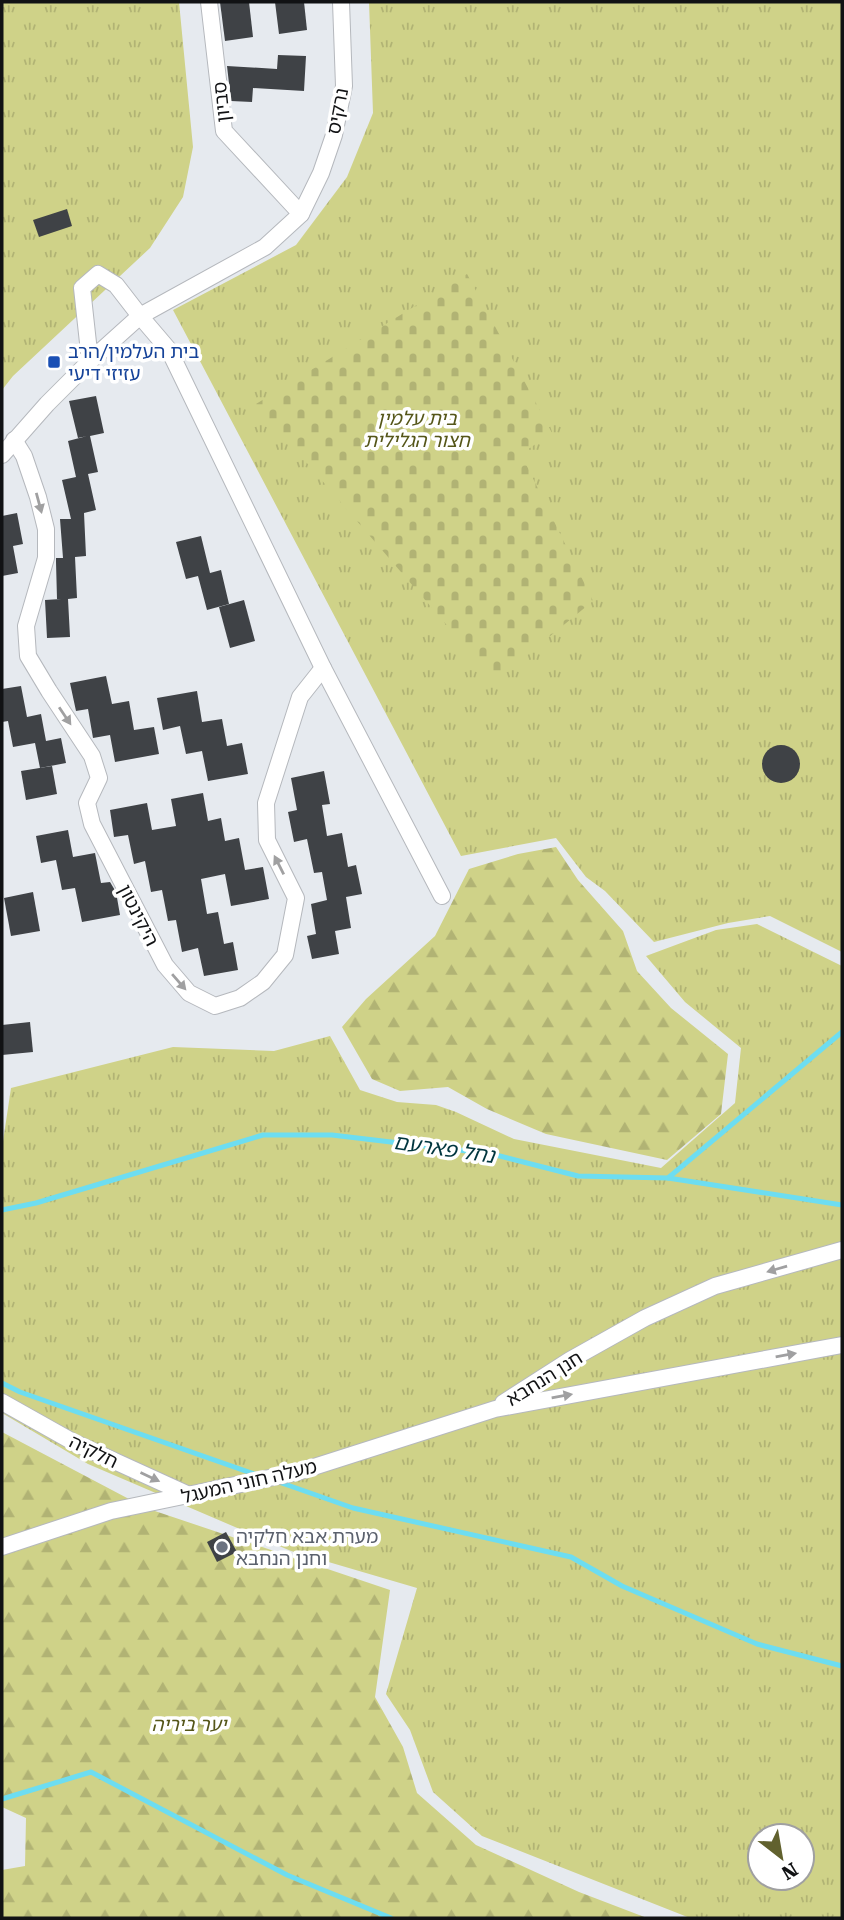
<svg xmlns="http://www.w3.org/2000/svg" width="844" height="1920" viewBox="0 0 844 1920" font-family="'Roboto Serif','Noto Sans Hebrew',serif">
  <defs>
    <pattern id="grass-tufts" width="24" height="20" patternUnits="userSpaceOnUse" patternTransform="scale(1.75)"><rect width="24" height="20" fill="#cfd288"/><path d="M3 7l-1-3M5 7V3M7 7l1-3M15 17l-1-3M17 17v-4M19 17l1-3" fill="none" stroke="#b1b374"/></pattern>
    <pattern id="forest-firs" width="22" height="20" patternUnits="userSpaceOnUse" patternTransform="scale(1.75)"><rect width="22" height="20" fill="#cfd288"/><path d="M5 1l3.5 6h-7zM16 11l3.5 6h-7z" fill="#b1b374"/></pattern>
    <pattern id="cemetery-stones" width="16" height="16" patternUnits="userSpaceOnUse" patternTransform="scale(1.75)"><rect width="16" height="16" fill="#cfd288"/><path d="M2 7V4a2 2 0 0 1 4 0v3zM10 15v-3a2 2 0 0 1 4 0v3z" fill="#b1b374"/></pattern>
  </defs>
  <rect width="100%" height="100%" fill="#e6eaef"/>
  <g fill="url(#grass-tufts)" fill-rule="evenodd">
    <polygon points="2,2 179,2 193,147 183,197 150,248 13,376 2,390"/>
    <polygon points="369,2 842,2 842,952 770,916 728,923 654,942 605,891 586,877 556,838 461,856 173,310 296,245 347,177 373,113"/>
    <path d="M 757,924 L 842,966 L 842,1918 L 690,1918 L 482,1836 L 433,1792 L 410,1730 L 386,1694 L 417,1588 L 291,1551 L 88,1464 L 2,1413 L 2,1148 L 11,1088 L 173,1047 L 274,1051 L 330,1036 L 360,1090 L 397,1102 L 436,1105 L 456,1112 L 514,1139 L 661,1168 L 735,1103 L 741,1048 L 685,1002 L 646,956 L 716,930 ZM 760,1836 L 802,1836 L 802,1878 L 760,1878 Z"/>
  </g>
  <g fill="url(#forest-firs)">
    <polygon points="556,847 578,880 623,931 637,971 671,1008 728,1054 721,1114 667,1160 546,1134 487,1109 448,1087 400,1091 372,1079 342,1027 366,999 435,936 469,869 518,854"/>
    <polygon points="2,1432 146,1508 390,1590 375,1697 403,1747 417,1793 476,1845 579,1892 647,1918 2,1918 2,1870 25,1866 26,1818 2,1807"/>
  </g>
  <polygon fill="url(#cemetery-stones)" points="467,274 552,433 521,454 593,601 495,681 256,404"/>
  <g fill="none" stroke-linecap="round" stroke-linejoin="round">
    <g stroke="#6dddf1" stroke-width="5">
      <polyline points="668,1178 842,1205"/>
      <polyline points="2,1210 36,1203 263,1135 332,1135 492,1154 578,1176 668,1178 842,1032"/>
      <polyline points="2,1383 20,1392 260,1476"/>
      <polyline points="276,1481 353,1508 571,1557 622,1586 757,1644 842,1666"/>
      <polyline points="2,1799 91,1772 287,1875 391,1918"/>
    </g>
  </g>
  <g fill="#3f4246">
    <polygon points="220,2 249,2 253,37 225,41"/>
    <polygon points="275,2 304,2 307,30 279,34"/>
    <polygon points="278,55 306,56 304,91 253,88 252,102 231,101 227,66 277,69"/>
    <polygon points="67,209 72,226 39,237 33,220"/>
    <polygon points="96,396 104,433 90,436 98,472 88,474 96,510 84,513 86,556 75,557 77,598 68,599 70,637 47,638 45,600 61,599 57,599 56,562 56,558 63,558 60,519 71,519 62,480 76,477 68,441 87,436 78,438 69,401"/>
    <polygon points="17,513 23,544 13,546 18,573 2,576 2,516"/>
    <polygon points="201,536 210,573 221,570 229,604 207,610 198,576 186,579 176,542"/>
    <polygon points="244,600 255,641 230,648 219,607"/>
    <polygon points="106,676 112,704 129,701 134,730 154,727 159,754 115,762 110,735 93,738 88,709 76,711 70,683"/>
    <polygon points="21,686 27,717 41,714 46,741 61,738 66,763 40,768 35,743 13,747 8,721 2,722 2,689"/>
    <polygon points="197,691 202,722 222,719 227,746 242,743 248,774 208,781 202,751 186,754 180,726 163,730 157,698"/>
    <circle cx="781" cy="764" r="19"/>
    <polygon points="52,766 57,794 26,800 21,771"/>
    <polygon points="324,771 330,804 322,805 327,836 342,833 348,867 356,865 362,894 346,897 351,928 335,931 339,954 312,959 307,936 316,934 311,904 327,900 322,872 314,873 307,839 294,842 288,812 297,810 291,778"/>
    <polygon points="203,793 208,821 221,818 225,841 239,838 245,870 263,867 269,899 231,906 225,874 201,879 207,914 218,912 224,944 233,942 238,970 204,976 198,948 182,952 176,920 168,921 162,890 151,892 145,861 134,864 128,835 114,837 110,810 147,803 152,830 176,826 171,799"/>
    <polygon points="68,830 73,857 95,853 101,883 110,882 116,892 120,915 82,922 75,888 62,890 56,860 41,863 36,836"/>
    <polygon points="33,892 40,931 11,936 4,898"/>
    <polygon points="30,1022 33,1052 2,1055 2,1025"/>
    <polygon points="226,1532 237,1552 217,1562 207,1542"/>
  </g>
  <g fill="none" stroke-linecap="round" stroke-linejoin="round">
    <g stroke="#b5b8bd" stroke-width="18">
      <g id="street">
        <polyline points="209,2 224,131 301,214"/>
        <polyline points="90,361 82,288 98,274 116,285 140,316 169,350 323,668 442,896"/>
        <polyline points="14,440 24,456 38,497 46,529 46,558 26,626 28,656 49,691 92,756 99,778 87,803 92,824 165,965 189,993 215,1006 240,998 263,982 285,955 296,898 267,840 266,803 300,697 323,668"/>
        <polyline points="2,455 47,404 90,361 140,316 265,247 301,214 321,173 334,135 344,86 341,2"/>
        <polyline points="2,1402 75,1443 189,1495"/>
        <polyline points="503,1403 570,1360 645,1318 715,1286 842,1250"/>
        <polyline points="2,1547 111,1511 298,1472 495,1409 842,1345"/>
      </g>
    </g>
    <use href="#street" stroke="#fff" stroke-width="16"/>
  </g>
  <defs><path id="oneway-solid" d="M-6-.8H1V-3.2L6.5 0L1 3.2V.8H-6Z" transform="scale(1.75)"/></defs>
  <g fill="#a0a0a1">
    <use href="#oneway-solid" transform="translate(39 503) rotate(75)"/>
    <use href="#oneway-solid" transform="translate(65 716) rotate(56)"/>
    <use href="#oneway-solid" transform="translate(279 865) rotate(-117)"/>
    <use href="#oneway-solid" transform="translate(179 982) rotate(49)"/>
    <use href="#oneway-solid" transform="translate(777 1269) rotate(164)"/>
    <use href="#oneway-solid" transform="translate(786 1355) rotate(-10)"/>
    <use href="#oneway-solid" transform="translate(562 1396) rotate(-10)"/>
    <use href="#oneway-solid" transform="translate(150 1477) rotate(25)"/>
  </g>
  <rect fill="#1a4fb4" stroke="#fff" stroke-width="2.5" x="47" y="355" width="14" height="14" rx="3.5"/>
  <circle fill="#6b7280" stroke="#fff" stroke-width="2.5" cx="222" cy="1547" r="7"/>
  <g text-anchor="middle" stroke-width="7" stroke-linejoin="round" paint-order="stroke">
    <g font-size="19" fill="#111214" stroke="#fff">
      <text transform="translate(221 102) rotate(-96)" y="7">סביון</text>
      <text transform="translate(337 111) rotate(-79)" y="7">נרקיס</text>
      <text transform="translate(139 915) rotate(63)" y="7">היקינטון</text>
      <text transform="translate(544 1378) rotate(-32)" y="7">חנן הנחבא</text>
      <text transform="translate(94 1451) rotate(26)" y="7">חלקיה</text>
      <text transform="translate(249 1481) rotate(-13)" y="7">מעלה חוני המעגל</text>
    </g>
    <g font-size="19" fill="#164399" stroke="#fff" text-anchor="start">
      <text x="68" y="358">בית העלמין/הרב<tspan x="68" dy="22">עזיזי דיעי</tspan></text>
    </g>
    <g font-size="19" font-style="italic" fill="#555619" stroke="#fff">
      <text x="417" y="425">בית עלמין<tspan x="417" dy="22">חצור הגלילית</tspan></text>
      <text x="189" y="1731">יער ביריה</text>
    </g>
    <g font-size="19" fill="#5b616d" stroke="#fff" text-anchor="start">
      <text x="236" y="1543">מערת אבא חלקיה<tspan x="236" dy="22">וחנן הנחבא</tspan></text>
    </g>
    <g font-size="21" font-style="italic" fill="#00353e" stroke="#fff">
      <text transform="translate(444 1149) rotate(8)" y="7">נחל פארעם</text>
    </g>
  </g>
  <rect width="844" height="1920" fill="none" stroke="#111214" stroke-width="7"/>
  <g transform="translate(781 1857) rotate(149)"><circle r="33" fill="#ffffff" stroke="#a0a0a1" stroke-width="2"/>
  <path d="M0-5L12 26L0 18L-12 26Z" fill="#61612e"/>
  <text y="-10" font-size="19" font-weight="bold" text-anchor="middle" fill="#111214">N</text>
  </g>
</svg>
